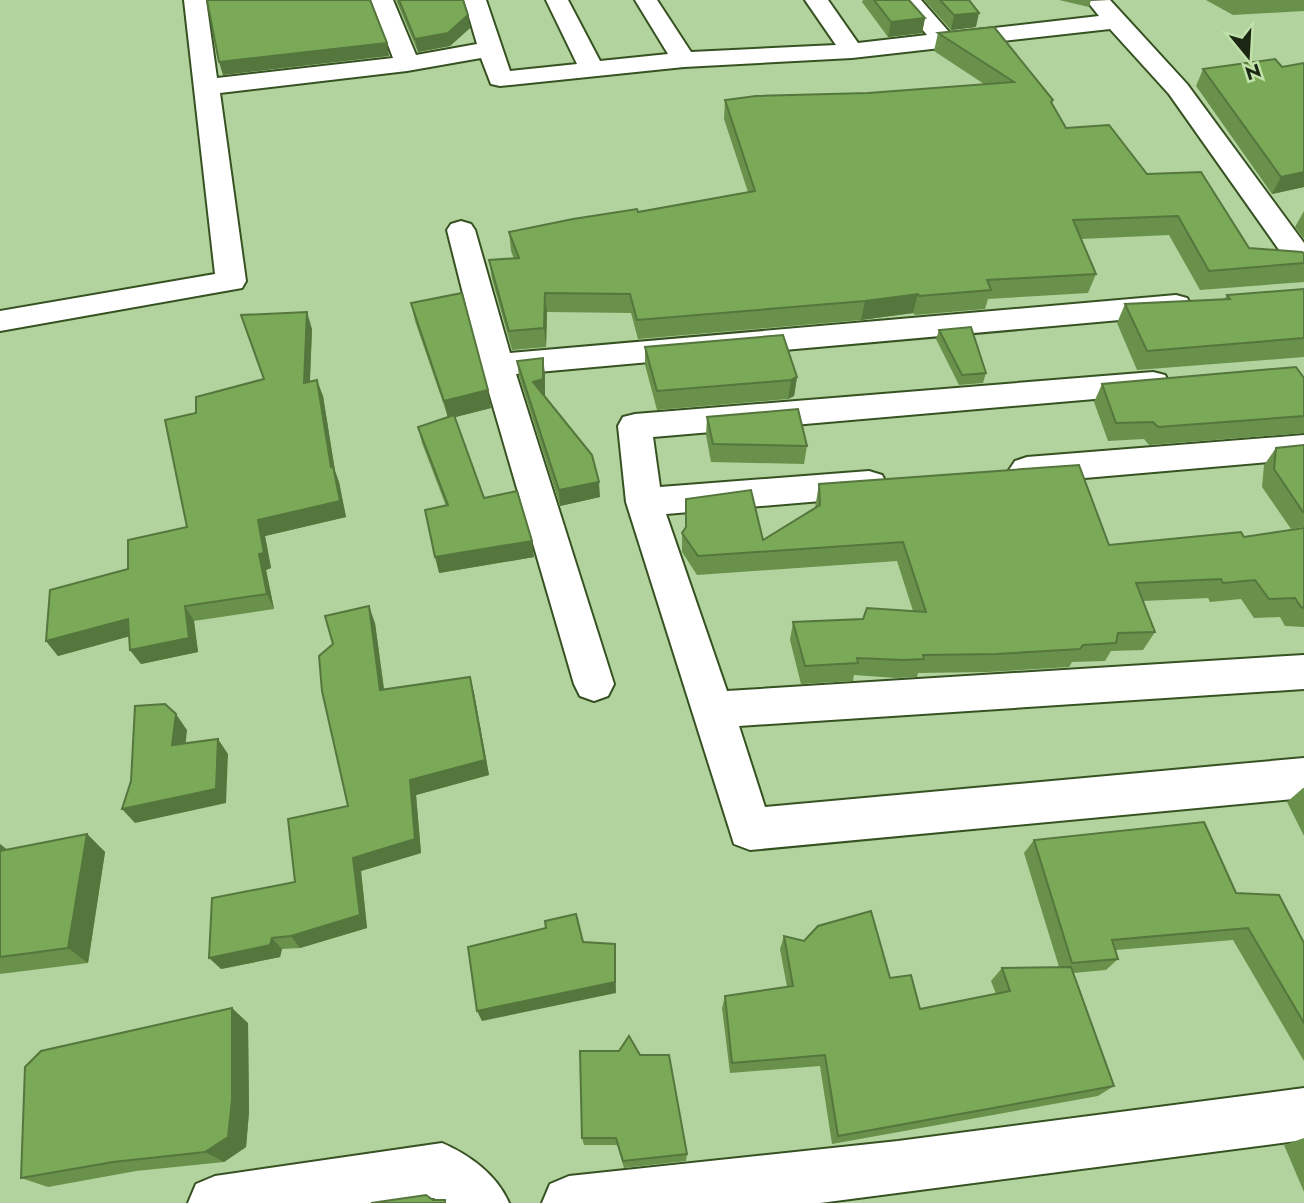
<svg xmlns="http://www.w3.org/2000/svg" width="1304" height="1203" viewBox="0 0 1304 1203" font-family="Jost,sans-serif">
  <rect width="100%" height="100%" fill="#b3d39e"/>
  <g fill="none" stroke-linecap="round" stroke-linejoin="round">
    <g stroke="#375222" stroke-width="4">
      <g id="minor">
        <polygon points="184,0 206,0 217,78 393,58 371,0 393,0 416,55 477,44 464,0 486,0 510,71 577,64 546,0 568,0 600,61 668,54 635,0 657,0 691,52 836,45 805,0 828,0 858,43 927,35 898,0 921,0 950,33 1099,16 1087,1 1110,0 1187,84 1304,243 1304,273 1294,271 1169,94 1110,29 852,58 684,67 500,86 491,84 481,58 407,71 220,93 246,281 242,288 0,331 0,311 215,274"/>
        <polygon points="461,221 471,224 475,230 510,353 1176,295 1187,298 1191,305 1187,312 1176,315 516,374 614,684 608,696 594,701 580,696 574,684 481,365 447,230 451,224"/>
        <polygon points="1153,372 1165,375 1169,383 1165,391 1153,394 653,437 660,487 869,471 882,475 887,484 882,493 869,497 666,514 727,691 1304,655 1304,689 739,726 765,807 1304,758 1304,798 750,850 734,844 626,502 618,426 623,417 635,414"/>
        <polygon points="1304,435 1304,459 1027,483 1015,479 1009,470 1015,461 1027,457"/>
        <polygon points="1304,1088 1304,1140 820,1203 542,1203 550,1184 569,1176 898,1141"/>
        <path d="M 442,1143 C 470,1155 497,1175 509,1203 L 440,1203 L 434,1198 L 399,1203 L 188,1203 L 196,1184 L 215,1176 Z"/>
      </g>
    </g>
    <use href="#minor" fill="#fff" fill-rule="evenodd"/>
  </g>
  <g fill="#69914b">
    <polygon points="396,0 463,0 470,28 450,46 418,52"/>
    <polygon points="863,0 909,0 925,18 922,33 888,37 862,2"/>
    <polygon points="924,0 969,0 976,27 951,30"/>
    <polygon points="1059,0 1091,0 1089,7"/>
    <polygon points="1206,0 1304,0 1304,11 1233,15"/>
    <polygon points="938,33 1052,103 1066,128 1147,174 1249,248 1304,253 1304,282 1200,290 1169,235 1081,239 1096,274 1088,293 988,299 985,309 915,315 913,313 861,320 638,339 631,313 547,312 546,347 512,350 492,279 489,260 514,259 511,251 509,232 638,212 748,192 724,119 725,100 868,93 984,84 934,51"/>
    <polygon points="1304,63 1304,187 1272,194 1196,86 1203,69 1282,67"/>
    <polygon points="1304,211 1304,239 1295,227"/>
    <polygon points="1304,289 1304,357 1137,370 1117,323 1125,304 1224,300 1227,295"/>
    <polygon points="411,303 491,408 455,417 484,498 534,557 439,573 446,506 422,443 418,427 448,417 415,321"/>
    <polygon points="312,329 310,381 323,396 335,471 339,482 346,517 265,536 271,568 266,570 274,609 194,621 198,652 141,664 130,650 129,636 58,656 46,641 128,569 187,527 196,413 264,379"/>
    <polygon points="939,330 986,373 983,383 959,385 936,339"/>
    <polygon points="645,347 797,377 794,396 788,399 657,410 645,365"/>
    <polygon points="517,361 545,374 544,395 600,497 560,506 519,376"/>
    <polygon points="1304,378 1304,433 1149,445 1144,439 1108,441 1094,402 1102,384"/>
    <polygon points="707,417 807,446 804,464 711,462 706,435"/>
    <polygon points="1304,445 1304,527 1291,529 1262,487 1264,465 1276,448"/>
    <polygon points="819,484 1109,545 1244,537 1304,528 1304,627 1285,626 1280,617 1254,618 1241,599 1210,602 1208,598 1143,601 1155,632 1143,650 1111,651 1105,661 1072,662 1069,667 988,672 918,673 917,677 896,678 854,675 853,681 801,684 790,640 793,622 863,619 913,611 897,561 697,575 682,552 682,533 685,528 686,499 763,540 815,508"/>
    <polygon points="375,623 384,689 470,677 474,693 489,775 416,795 421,853 361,871 367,928 300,948 282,949 280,957 221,969 295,882 348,806"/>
    <polygon points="1303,788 1304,788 1304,836 1287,802"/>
    <polygon points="87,834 105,852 88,963 0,974 0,844 7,850"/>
    <polygon points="1034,840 1236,893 1304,943 1304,1061 1233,940 1116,950 1118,959 1106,970 1073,973 1114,1086 1098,1096 832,1144 820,1066 730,1073 722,1008 725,996 787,987 780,949 784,936 890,978 920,1009 996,994 991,981 1002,968 1059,967 1024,853"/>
    <polygon points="248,1023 249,1112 246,1147 224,1162 136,1171 48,1187 21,1178"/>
    <polygon points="580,1051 687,1154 686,1161 624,1168 617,1145 584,1145 582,1138"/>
    <polygon points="1304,1138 1304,1192 1284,1145"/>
  </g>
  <g fill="#55763d">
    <polygon points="979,13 976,27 951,30 954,15"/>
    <polygon points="468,15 470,28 450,46 418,52 415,39"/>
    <polygon points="925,18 922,33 888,37 891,22"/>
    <polygon points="387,43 389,56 223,75 219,62"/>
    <polygon points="1304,172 1304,187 1272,194 1281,177"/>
    <polygon points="545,293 547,312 546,347 544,328"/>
    <polygon points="918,294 913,313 861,320 865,301"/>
    <polygon points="307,312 312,329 309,399 304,383"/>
    <polygon points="543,358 545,374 545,395 535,397 533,382"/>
    <polygon points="797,377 794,396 788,399 791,380"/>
    <polygon points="317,380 323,396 335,471 339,482 346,517 265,536 271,568 266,570 274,609 267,594 259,554 258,520 331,467"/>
    <polygon points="488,390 491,408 448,419 444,401"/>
    <polygon points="599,482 600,497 560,506 559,490"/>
    <polygon points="532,541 534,557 439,573 435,557"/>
    <polygon points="185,606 194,621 198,652 141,664 130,650"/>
    <polygon points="369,606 375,623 386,705 380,690"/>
    <polygon points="128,619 138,634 58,656 46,641"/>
    <polygon points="470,677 474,693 489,775 416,795 421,853 361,871 367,928 300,948 291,936 353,858 410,780"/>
    <polygon points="176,714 187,730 184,760 172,745"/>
    <polygon points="218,739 228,754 226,803 135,823 122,809"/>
    <polygon points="87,834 105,852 88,963 68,948"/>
    <polygon points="0,844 14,855 0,861"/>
    <polygon points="272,938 282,949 280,957 221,969 209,958"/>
    <polygon points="615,944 616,993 482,1021 477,1011"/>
    <polygon points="232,1008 248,1023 249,1112 246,1147 224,1162 205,1152"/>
  </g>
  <g fill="#7aa957" stroke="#55763d" stroke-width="2">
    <polygon points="207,0 370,0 387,43 219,62"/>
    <polygon points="399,0 463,0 468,15 448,33 415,39"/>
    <polygon points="874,0 909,0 925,18 891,22"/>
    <polygon points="940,0 969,0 979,13 954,15"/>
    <polygon points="994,27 1053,100 1051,102 1066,128 1109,125 1147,174 1201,172 1249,248 1302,252 1304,253 1304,263 1209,271 1178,216 1073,220 1096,274 987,280 991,290 919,296 918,294 865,301 637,320 630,294 545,293 544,328 509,331 489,260 519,258 509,232 573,219 637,209 638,212 755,191 725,100 756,96 868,93 1014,82 938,33"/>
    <polygon points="1275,59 1282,67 1304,63 1304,172 1281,177 1203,69"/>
    <polygon points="1304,289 1304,338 1147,351 1125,304 1230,299 1227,295"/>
    <polygon points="462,293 488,390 444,401 411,303"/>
    <polygon points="307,312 304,383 317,380 331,467 333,466 340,501 258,520 264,553 259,554 267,594 185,606 189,638 130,650 128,619 46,641 50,590 128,569 128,540 187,527 165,420 196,413 196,397 264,379 241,315"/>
    <polygon points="971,327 986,373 962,375 939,330"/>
    <polygon points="783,335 797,377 791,380 657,391 645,347"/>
    <polygon points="543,358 543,379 533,382 592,455 599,482 559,490 517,361"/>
    <polygon points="1296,367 1304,378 1304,416 1158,427 1153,422 1116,423 1102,384"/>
    <polygon points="798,409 807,446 713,444 707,417"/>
    <polygon points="454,415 484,498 517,491 532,541 435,557 425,510 448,505 418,427"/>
    <polygon points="1304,445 1304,512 1303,512 1274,469 1276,448"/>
    <polygon points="1079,465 1109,545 1241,532 1244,537 1304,528 1304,608 1301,607 1295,598 1269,599 1255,580 1223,583 1221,579 1136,583 1155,632 1118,633 1116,643 1083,645 1080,649 996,654 923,655 924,659 903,660 857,658 858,663 805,666 793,622 863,619 867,608 926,612 903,542 698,556 682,533 686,527 686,499 751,490 763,540 820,505 819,484"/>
    <polygon points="369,606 380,690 470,677 485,760 410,780 415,839 353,858 360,915 291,936 272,938 270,945 209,958 212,898 295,882 288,819 348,806 322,691 319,656 333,644 325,616"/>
    <polygon points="165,704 176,714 172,745 218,739 216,789 122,809 131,781 135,706"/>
    <polygon points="1204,822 1236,893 1279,895 1304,943 1304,1023 1248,928 1112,940 1118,959 1072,963 1034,840"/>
    <polygon points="87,834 68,948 0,957 0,851"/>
    <polygon points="871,911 890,978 911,975 920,1009 1010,991 1002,968 1071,967 1114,1086 838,1136 825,1055 732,1063 725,996 793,986 784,936 804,941 818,926"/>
    <polygon points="576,914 583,942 615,944 615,982 477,1011 468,947 546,928 545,921"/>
    <polygon points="232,1008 232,1100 228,1137 205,1152 113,1162 21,1178 25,1067 41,1051"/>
    <polygon points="629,1036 640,1055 669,1055 687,1154 623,1161 616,1138 582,1138 580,1051 619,1051"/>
    <polygon points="426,1195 433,1200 445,1200 445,1203 371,1203"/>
  </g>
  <g transform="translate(1248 56) rotate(162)" stroke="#c0e1aa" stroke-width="5" paint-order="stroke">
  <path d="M0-5L12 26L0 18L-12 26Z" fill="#1b2712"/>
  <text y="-10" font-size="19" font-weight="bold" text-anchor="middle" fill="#1b2712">N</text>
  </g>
</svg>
